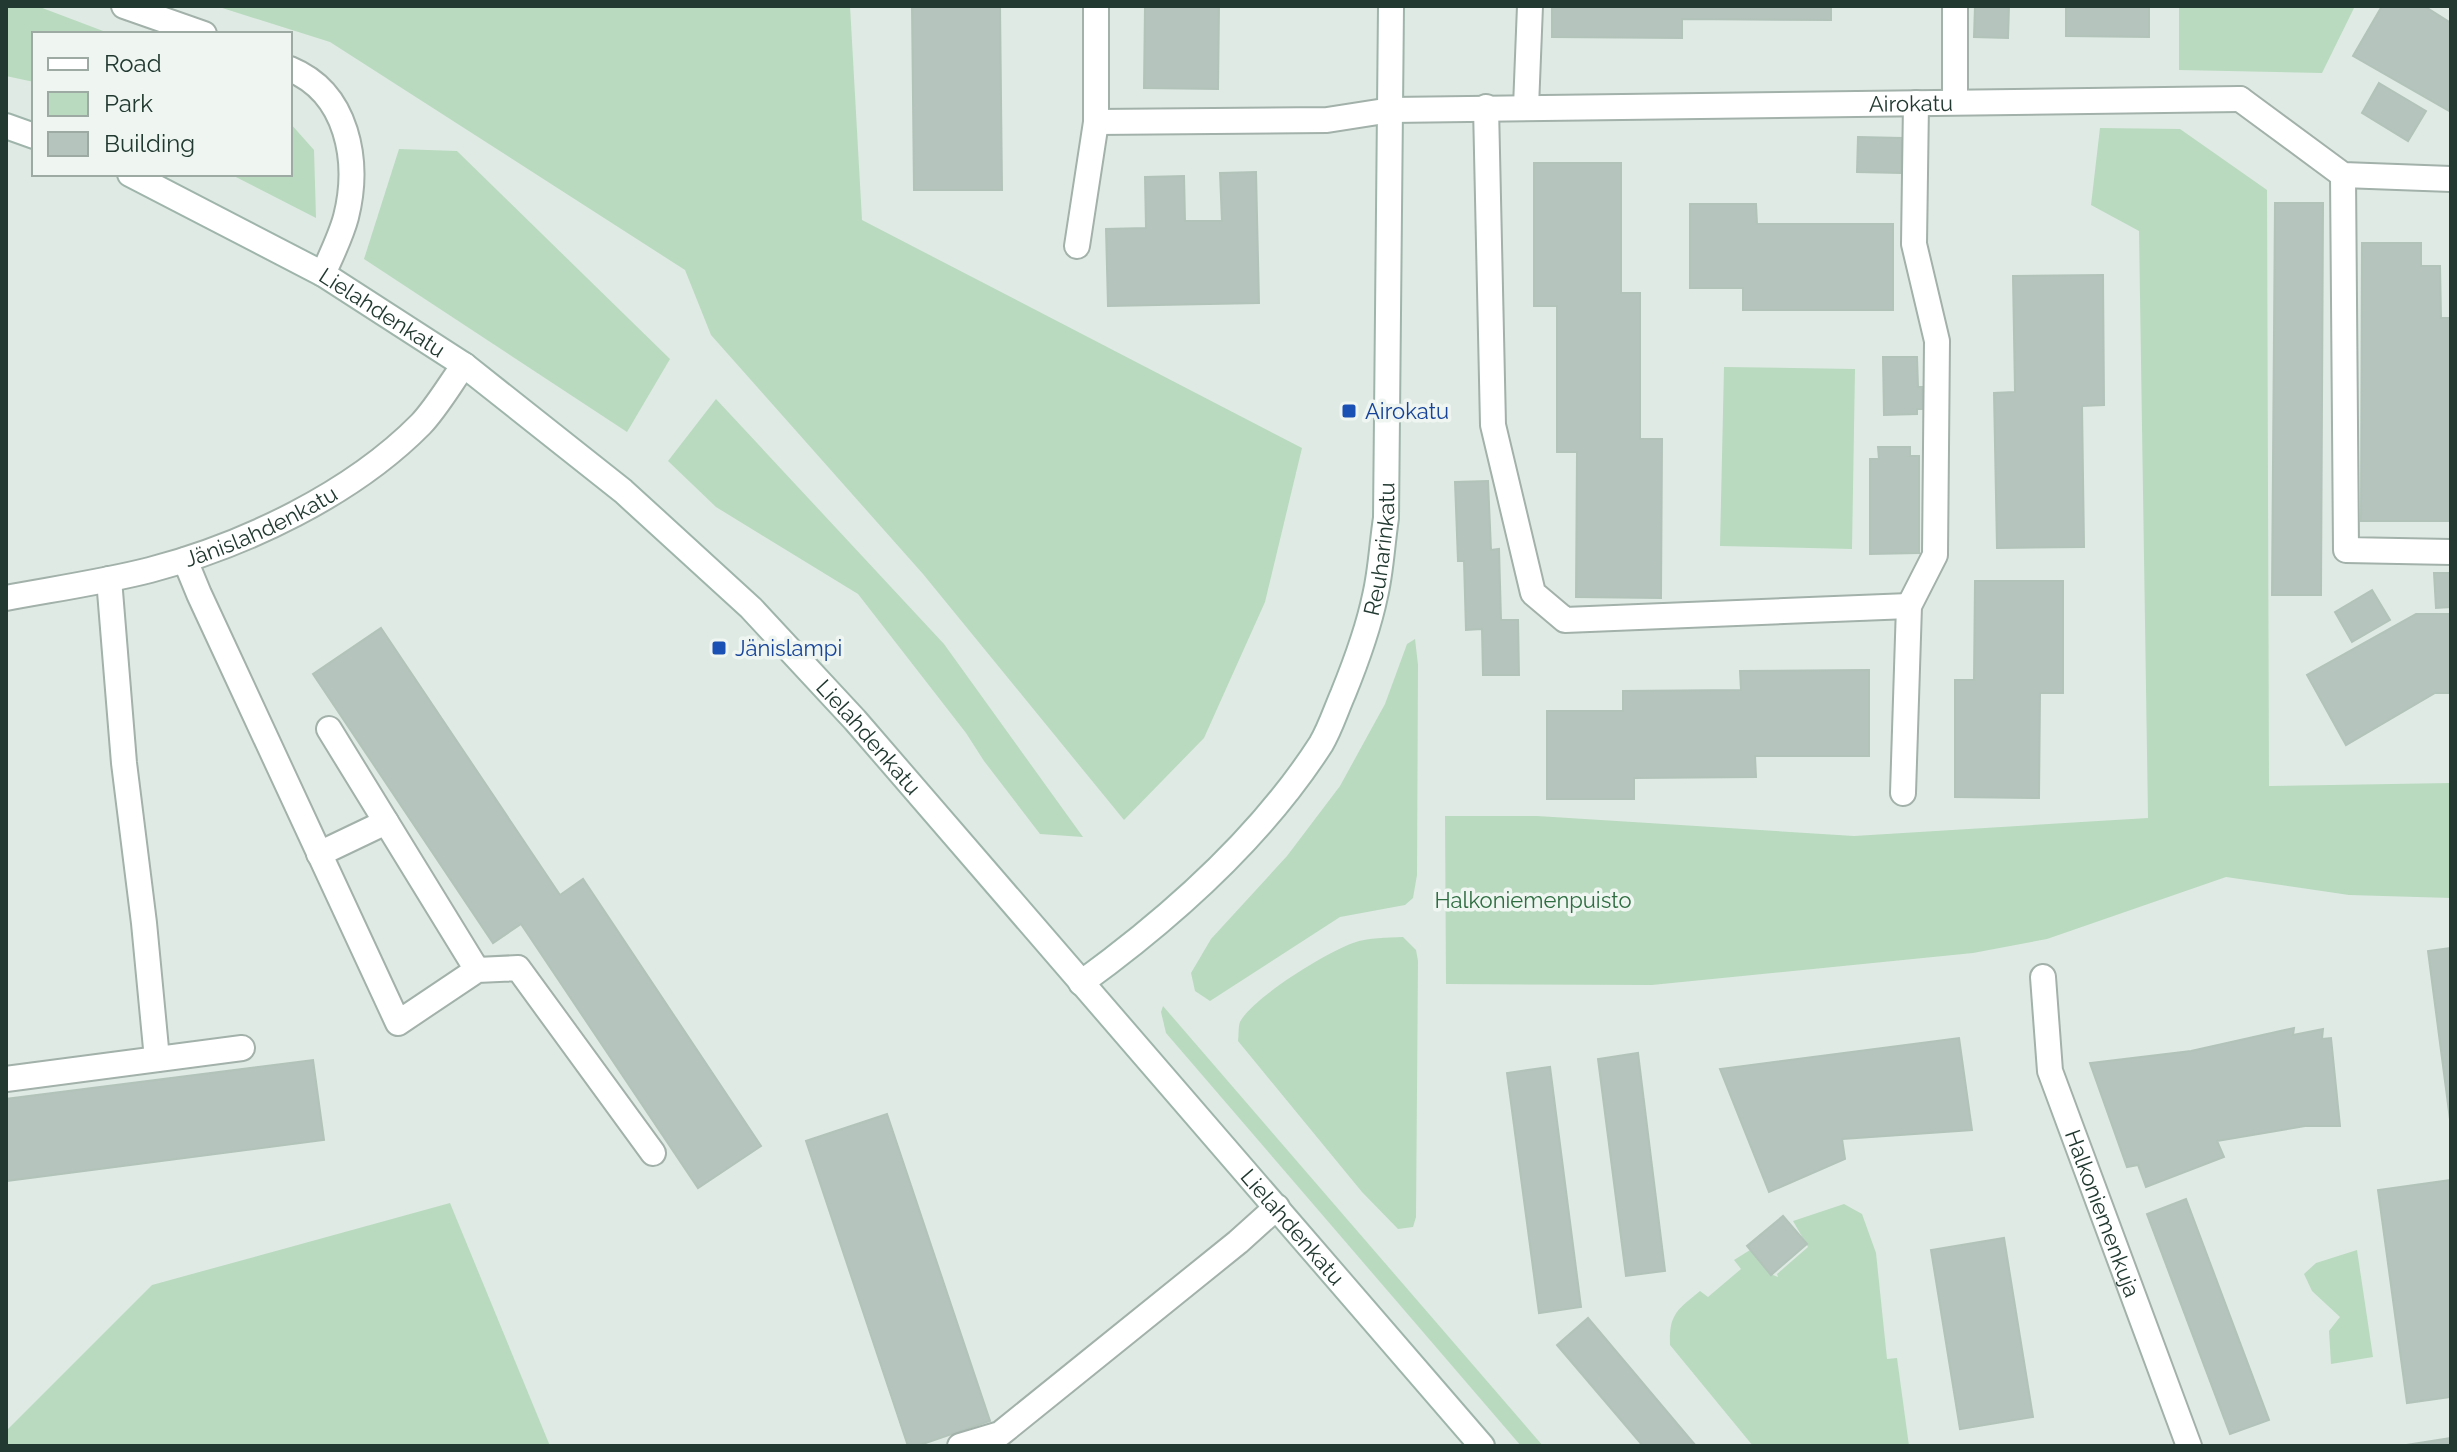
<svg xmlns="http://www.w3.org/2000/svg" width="2457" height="1452" viewBox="0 0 2457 1452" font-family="Raleway,sans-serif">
  <rect width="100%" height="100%" fill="#dfeae4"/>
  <g fill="#b9dabf">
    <polygon points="6,6 37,6 111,34 34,34 34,82 6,76"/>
    <polygon points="216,6 850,6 862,220 1302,448 1265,602 1204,738 1124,820 923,574 711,335 685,270 330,42"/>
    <polygon points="2179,6 2355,6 2322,73 2179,70"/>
    <polygon points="290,123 314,150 316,218 230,174 290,174"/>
    <polygon points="2100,128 2180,129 2267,190 2269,786 2451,783 2451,898 2349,895 2226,877 2047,939 1973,953 1652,985 1446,984 1445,816 1537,816 1854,836 2148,818 2139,231 2091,205"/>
    <polygon points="399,149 457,151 670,359 627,432 364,259"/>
    <polygon points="1724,367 1855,369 1852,549 1720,546"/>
    <polygon points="716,399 944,644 1083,837 1040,834 984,761 966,733 858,594 716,507 668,461"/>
    <polygon points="1415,639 1418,665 1417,875 1413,898 1405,905 1340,917 1210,1001 1195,991 1191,973 1211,939 1287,856 1340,786 1385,704 1407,644"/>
    <path d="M 1403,937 L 1416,950 L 1418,961 L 1416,1217 L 1413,1227 L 1398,1229 L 1362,1192 L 1238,1041 C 1239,1035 1238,1027 1240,1022 C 1252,998 1327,952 1353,943 C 1369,937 1387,938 1403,937 Z"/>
    <polygon points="1163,1006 1543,1446 1521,1446 1166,1033 1161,1012"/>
    <polygon points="450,1203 550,1446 6,1446 6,1431 152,1285"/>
    <path d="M 1844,1204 L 1862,1214 L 1876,1253 L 1887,1359 L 1897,1358 L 1909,1446 L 1753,1446 L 1670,1345 C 1669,1314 1677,1310 1700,1291 L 1708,1297 L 1741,1269 L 1734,1260 L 1750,1250 L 1773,1275 L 1778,1277 L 1777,1274 L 1808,1247 L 1793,1221 Z"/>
    <polygon points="2357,1250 2373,1357 2331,1364 2329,1331 2340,1317 2312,1291 2304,1274 2316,1263"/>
  </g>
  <g fill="#b5c4bd" stroke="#b2c3ba" stroke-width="2">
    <polygon points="912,6 1000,6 1002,190 914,190"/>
    <polygon points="1145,6 1219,6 1218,89 1144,88"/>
    <polygon points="1552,6 1831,6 1831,20 1682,19 1682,38 1552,37"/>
    <polygon points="1975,6 2009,6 2008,38 1974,37"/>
    <polygon points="2066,6 2149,6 2149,37 2066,36"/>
    <polygon points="2382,6 2424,6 2451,23 2451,112 2353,56"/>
    <polygon points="2379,83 2426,111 2408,141 2362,113"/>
    <polygon points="1858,137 1902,138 1901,173 1857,172"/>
    <polygon points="1534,163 1621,163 1621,293 1640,293 1640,439 1662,439 1661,598 1576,597 1577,452 1557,452 1557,306 1534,306"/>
    <polygon points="1256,172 1259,303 1108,306 1106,229 1146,228 1145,177 1184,176 1185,221 1222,221 1220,173"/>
    <polygon points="2275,203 2323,203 2321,595 2272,595"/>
    <polygon points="1690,204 1756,204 1757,224 1893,224 1893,310 1743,310 1743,288 1690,288"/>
    <polygon points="2362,243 2421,243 2421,266 2440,266 2441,318 2451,318 2451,521 2361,521"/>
    <polygon points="2103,275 2104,405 2082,406 2084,547 1997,548 1994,393 2015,392 2013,276"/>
    <polygon points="1883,357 1917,357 1918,387 1922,387 1923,409 1917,409 1917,414 1884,415"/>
    <polygon points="1878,447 1910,447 1910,456 1919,456 1919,553 1870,554 1870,459 1879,459"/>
    <polygon points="1488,481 1491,550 1499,549 1501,620 1518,620 1519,675 1483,675 1482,629 1466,630 1464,561 1458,561 1455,482"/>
    <polygon points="2434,573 2451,573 2451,607 2436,608"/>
    <polygon points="1975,581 2063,581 2063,693 2040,693 2039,798 1955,797 1955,680 1974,680"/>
    <polygon points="2372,590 2390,620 2352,642 2335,612"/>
    <polygon points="2416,614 2451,614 2451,693 2435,693 2346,745 2307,675"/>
    <polygon points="381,628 560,895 583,879 761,1146 698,1188 521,924 493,943 313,674"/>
    <polygon points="1869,670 1869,756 1755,756 1756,777 1634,778 1634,799 1547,799 1547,711 1623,711 1623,691 1741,690 1740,671"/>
    <polygon points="2451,948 2451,1127 2428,951"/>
    <polygon points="2294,1028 2293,1035 2323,1029 2322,1039 2331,1038 2340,1126 2305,1126 2217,1141 2224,1157 2146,1187 2138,1165 2127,1167 2090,1063 2191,1051"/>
    <polygon points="1959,1038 1972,1130 1842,1139 1845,1159 1769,1192 1720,1069"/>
    <polygon points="1638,1053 1665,1271 1626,1276 1598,1059"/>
    <polygon points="313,1060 324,1140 6,1181 6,1099"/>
    <polygon points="1550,1067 1581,1307 1539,1313 1507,1073"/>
    <polygon points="887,1114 990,1421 917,1446 908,1446 806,1141"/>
    <polygon points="2451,1180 2451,1397 2407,1403 2378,1190"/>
    <polygon points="2186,1199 2269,1420 2230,1434 2147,1214"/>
    <polygon points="1783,1216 1807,1244 1771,1275 1747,1246"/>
    <polygon points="2004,1238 2033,1417 1960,1429 1931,1250"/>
    <polygon points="1588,1318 1696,1446 1643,1446 1557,1345"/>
    <polygon points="2451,1438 2451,1446 2400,1446"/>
  </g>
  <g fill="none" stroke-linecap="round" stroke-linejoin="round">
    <g stroke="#a2b1aa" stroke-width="28">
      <g id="lane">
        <polyline points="1955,6 1955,102"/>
        <polyline points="2240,99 2343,175 2451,179"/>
        <polyline points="1486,107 1493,425 1533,593 1565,620 1909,606"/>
        <polyline points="1526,107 1530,6"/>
        <polyline points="1096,122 1327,120 1391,110"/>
        <polyline points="2343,175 2346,550 2451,552"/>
        <polyline points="1077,246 1096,122 1096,6"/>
        <polyline points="185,560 199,594 398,1023 477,970 518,968 653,1153"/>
        <polyline points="109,579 124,763 144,923 157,1059"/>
        <polyline points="329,729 477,970"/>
        <polyline points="1903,793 1909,606 1935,555 1937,341 1914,244 1916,103"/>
        <polyline points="319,854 386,822"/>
        <polyline points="6,1079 242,1048"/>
        <polyline points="960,1446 1000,1434 1238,1242 1277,1207"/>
      </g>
    </g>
    <g stroke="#a2b1aa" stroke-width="28">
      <g id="street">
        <polyline points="124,6 204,34"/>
        <path d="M 290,69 C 348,93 360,161 346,217 C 341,236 331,256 323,274"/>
        <path id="s1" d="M 1391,110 L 2240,99"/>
        <path id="s2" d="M 6,598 C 54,589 103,582 150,570 C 245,545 352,494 421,424 C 437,407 450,384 464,365"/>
        <path id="s3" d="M 2043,977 L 2050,1071 L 2189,1446"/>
      </g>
    </g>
    <g stroke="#9fb5ab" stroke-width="28">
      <g id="secondary">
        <polyline points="6,126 34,136"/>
        <path id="s4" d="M 130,174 L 323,274 L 464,365 L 623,491 L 751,608 L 855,720 L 1482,1446"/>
        <path id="s5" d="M 1081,983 C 1172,917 1260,839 1321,744 C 1330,729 1336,710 1343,694 C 1356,662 1368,630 1375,596 C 1381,571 1382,544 1386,518 L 1391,6"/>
      </g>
    </g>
    <use href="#lane" stroke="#fff" stroke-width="24"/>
    <use href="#street" stroke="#fff" stroke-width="24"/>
    <use href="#secondary" stroke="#fff" stroke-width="24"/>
  </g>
  <g fill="#1a4fb4" stroke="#eff6f2" stroke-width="3">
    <rect x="1341" y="403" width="16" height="16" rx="4"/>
    <rect x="711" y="640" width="16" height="16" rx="4"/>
  </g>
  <g text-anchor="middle" stroke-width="7" stroke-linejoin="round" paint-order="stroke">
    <g font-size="22" fill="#213930" stroke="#eff6f2">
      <text dy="8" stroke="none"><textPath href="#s1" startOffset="520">Airokatu</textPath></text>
      <text dy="8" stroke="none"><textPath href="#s4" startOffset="288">Lielahdenkatu</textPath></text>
      <text dy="8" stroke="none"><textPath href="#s2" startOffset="266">Jänislahdenkatu</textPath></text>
      <text dy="8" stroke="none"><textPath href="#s5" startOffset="546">Reuharinkatu</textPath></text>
      <text dy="8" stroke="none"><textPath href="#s4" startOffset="936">Lielahdenkatu</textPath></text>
      <text dy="8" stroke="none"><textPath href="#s3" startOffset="246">Halkoniemenkuja</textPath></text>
      <text dy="8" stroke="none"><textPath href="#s4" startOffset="1584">Lielahdenkatu</textPath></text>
    </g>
    <g font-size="22" fill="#164399" stroke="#eff6f2" text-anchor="start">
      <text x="1365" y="419">Airokatu</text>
      <text x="735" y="656">Jänislampi</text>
    </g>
    <g font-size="22" fill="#2e6d40" stroke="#eff6f2">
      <text x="1533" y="908">Halkoniemenpuisto</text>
    </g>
  </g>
  <rect width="2457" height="1452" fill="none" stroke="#213930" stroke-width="16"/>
  <rect x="32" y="32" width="260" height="144" fill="#eff6f2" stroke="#9daaa4" stroke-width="2"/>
  <rect x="48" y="58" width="40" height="12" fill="#ffffff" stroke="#9daaa4" stroke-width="2"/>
  <text x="104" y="72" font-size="24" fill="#213930">Road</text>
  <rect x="48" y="92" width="40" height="24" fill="#b9dabf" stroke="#9daaa4" stroke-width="2"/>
  <text x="104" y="112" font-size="24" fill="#213930">Park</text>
  <rect x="48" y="132" width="40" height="24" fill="#b5c4bd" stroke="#9daaa4" stroke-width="2"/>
  <text x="104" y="152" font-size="24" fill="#213930">Building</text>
</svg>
